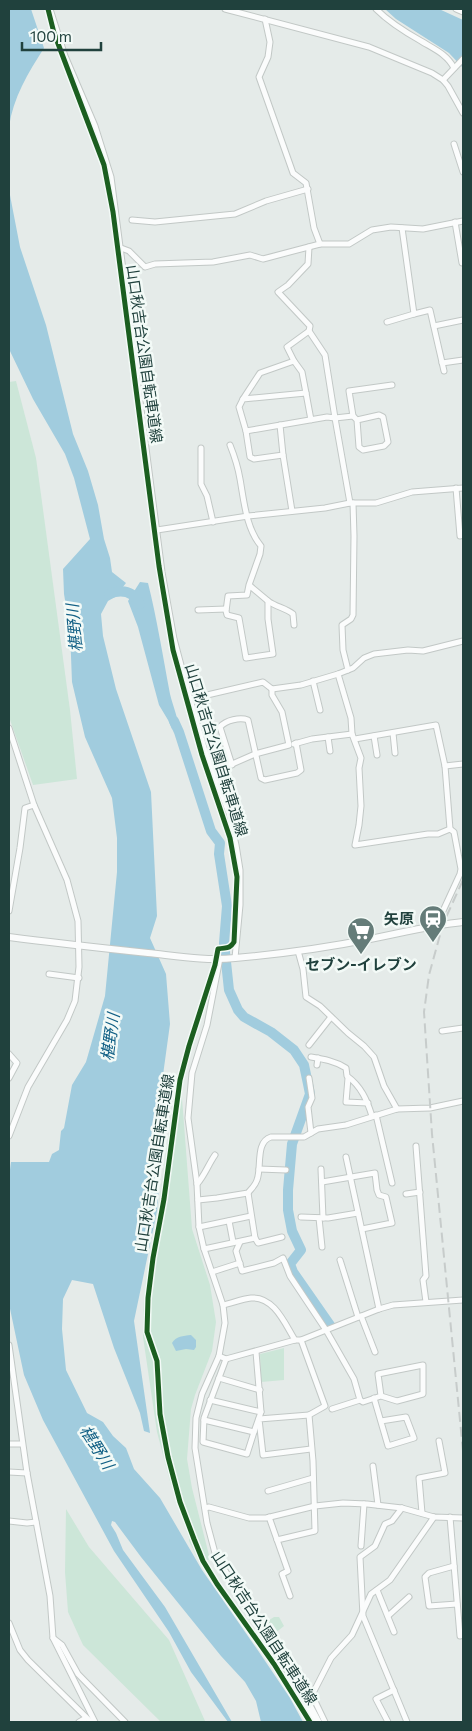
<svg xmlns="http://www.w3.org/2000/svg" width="472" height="1731" viewBox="0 0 472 1731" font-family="Commissioner,'Noto Sans JP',sans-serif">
  <rect width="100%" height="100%" fill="#e5ebe9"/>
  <g fill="#cce6d8">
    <polygon points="16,381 36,458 42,502 70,710 77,779 33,785 9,717 9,382"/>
    <polygon points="176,1081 181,1085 192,1229 210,1285 216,1322 212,1351 195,1395 191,1409 187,1459 192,1488 210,1559 200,1563 189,1541 189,1538 171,1485 157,1432 143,1337 143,1310 146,1279 160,1196"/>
    <polygon points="284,1348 284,1380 261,1382 260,1354"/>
    <polygon points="66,1509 89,1547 169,1640 205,1721 161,1722 83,1645 68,1612 65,1572"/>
    <polygon points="274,1617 279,1617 284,1626 274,1634 270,1634 263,1624"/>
  </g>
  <g fill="#a1ccde">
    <path d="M 9,9 L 31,9 L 44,48 C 28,73 13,98 9,127 Z"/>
    <polygon points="385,9 439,9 463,20 463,68 449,53 396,19"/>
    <polygon points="9,190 20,247 46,325 73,434 88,471 98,505 104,539 110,558 112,572 126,583 115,597 108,601 101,614 103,636 116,689 151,792 157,916 150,938 166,974 170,1024 163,1075 167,1085 162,1126 162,1148 157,1211 134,1321 150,1433 144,1431 140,1413 114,1348 93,1284 72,1280 63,1299 62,1329 66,1370 87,1413 103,1422 113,1436 126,1448 134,1469 160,1498 202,1570 259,1652 290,1698 303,1722 261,1722 256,1701 245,1682 221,1656 141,1557 115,1522 112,1521 111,1525 116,1533 123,1550 165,1607 232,1722 228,1722 191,1672 169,1632 114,1551 43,1420 24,1375 9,1304 9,1177 11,1162 49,1162 52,1154 59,1150 61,1131 64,1128 72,1085 86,1062 105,996 117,872 117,838 112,798 85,737 72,682 70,630 64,594 63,569 90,539 74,478 65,454 33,399 9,349"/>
    <path d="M 140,582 L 148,583 C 157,619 163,657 170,694 C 173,707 179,719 179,732 L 172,729 L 168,720 L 159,705 L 138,627 L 128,601 Z"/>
    <path d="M 191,1335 L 196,1340 L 196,1347 L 194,1350 L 186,1349 L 176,1351 L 172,1343 C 176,1336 183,1336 191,1335 Z"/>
  </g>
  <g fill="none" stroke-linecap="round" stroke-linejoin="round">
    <g stroke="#a1ccde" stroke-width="10">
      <path d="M 109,594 C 122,589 133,591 140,604"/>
      <polyline points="174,721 179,732 211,831 220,843 219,854 227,906 224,943 229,990 238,1010 244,1017 271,1032 294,1050 304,1065 308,1084 310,1094 292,1144 288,1190 288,1210 292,1231 301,1250 290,1264 293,1272 330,1325"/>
    </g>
    <g stroke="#c2c8c6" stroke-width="7">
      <g id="minor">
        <polyline points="50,9 65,56 95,126 111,177 162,572 174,639 190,699 205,751 229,813 236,845 240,870 240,905 235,958"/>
        <polyline points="225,9 369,47 432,73 443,80 448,86 463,113"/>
        <path d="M 376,9 C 389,22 405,32 421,41 C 434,49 447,54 454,68"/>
        <polyline points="456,9 463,12"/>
        <polyline points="265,19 270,42 268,57 259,77 293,173 306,183 314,228 320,244"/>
        <polyline points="443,80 463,59"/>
        <polyline points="454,144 463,172"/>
        <polyline points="132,220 155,222 235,214 266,201 308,189"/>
        <polyline points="455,222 462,263 463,263"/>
        <polyline points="402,228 414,314 430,310 444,371"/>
        <polyline points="309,247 308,264 288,285 278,292 310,326 309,331"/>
        <polyline points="121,248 129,251 145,267 155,264 213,262 250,255 263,259 320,244 349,244 372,230 391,227 423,229 463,221"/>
        <polyline points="387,322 414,314"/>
        <polyline points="434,326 463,320"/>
        <polyline points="294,361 287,347 309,331 325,355 335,418 327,417 246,431 239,407 243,399 306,393 311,420"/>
        <polyline points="442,363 463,360"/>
        <polyline points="243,399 260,373 294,361 302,372 306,393"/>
        <polyline points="353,416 349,391 392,385"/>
        <polyline points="246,431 250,457 254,459 283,455 280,425"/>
        <path d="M 230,445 C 234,455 238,467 240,479 C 244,501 246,528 261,546 L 260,554 L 249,585 L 268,601 L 268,619 L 273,654 L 246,658 L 239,618 L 227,615 L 226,611 L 228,596 L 247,595 L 249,585"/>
        <polyline points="201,448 201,484 207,496 213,522"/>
        <polyline points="283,455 292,511"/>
        <polyline points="456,488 460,536"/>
        <polyline points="350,503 335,418 353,416 357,420 379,415 383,417 388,442 384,446 363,450 359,447 357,420"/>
        <polyline points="157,530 248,516 325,508 350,503 376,503 412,492 463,488"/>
        <path d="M 268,601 C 276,607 286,608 293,614 L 294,625"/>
        <polyline points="198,610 226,609"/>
        <polyline points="348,670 343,650 342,625 351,619 353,615 354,536 353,503"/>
        <polyline points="338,674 351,718 352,734 361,758 359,768 361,806 359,825 355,845 428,834 438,834 450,829 454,832 461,869 460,874 436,926"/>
        <polyline points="313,681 320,710"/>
        <polyline points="190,699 263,682 272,689 301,685 338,674 353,668 364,658 374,654 408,650 423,651 463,641"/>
        <polyline points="9,728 34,805 67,880 78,921 79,967 75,1001 67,1020 28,1087 9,1136"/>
        <polyline points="393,733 395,753"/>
        <polyline points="374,736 377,755"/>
        <polyline points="328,737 330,751"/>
        <polyline points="355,739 436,725 445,766 450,829"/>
        <polyline points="294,744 312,739 352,734"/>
        <path d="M 232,765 L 220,727 C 226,720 240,717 248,720 L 261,778 L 265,780 L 297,773 L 301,770 L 296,743"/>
        <polyline points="445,766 463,764"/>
        <polyline points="214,772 255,754 289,745 282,712 272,695 272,689"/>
        <polyline points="9,911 20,848 25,808 34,805"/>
        <polyline points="298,951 303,969 306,997 320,1006 348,1033 364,1046 374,1057 384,1086 397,1109"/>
        <polyline points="220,958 207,1025 192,1073 188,1118 197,1184 199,1227 204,1249 223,1305 225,1323 219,1356 202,1394 196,1418 195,1448 207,1523 215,1553 252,1617 293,1673 312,1695 325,1722"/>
        <polyline points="49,974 79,978"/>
        <polyline points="442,1031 463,1028"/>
        <polyline points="309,1045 331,1017"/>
        <polyline points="9,1054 17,1063 9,1078"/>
        <path d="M 311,1057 C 323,1059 335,1061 346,1068 L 347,1076 C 361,1086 367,1100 372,1116"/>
        <polyline points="317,1065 318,1058"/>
        <polyline points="309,1078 312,1098 308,1107 311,1133"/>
        <polyline points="348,1078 346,1102 368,1103"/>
        <polyline points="376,1115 392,1183"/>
        <polyline points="416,1146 426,1276 423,1280 426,1302"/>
        <polyline points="346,1157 379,1309"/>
        <polyline points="259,1169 286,1170"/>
        <polyline points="321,1169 323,1218"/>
        <polyline points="322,1182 375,1173 377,1190 379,1195 386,1197 392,1223 362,1229"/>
        <path d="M 197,1184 C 205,1175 208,1165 215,1155"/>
        <polyline points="406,1194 420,1192"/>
        <path d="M 198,1200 L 217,1198 L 248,1193 C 251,1189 255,1186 257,1180 C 262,1167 255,1142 271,1137 L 304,1137 L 318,1129 L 346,1125 L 397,1109 L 430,1108 L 463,1101"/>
        <polyline points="301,1217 328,1218 358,1213"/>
        <polyline points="319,1218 322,1247"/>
        <polyline points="229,1221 233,1242"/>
        <polyline points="199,1227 251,1216"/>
        <polyline points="255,1238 258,1243 282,1237"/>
        <polyline points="240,1242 236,1251 242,1271 274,1263 283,1258 290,1276 326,1330 354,1379 360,1400 332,1409"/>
        <polyline points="204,1249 255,1238 248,1193"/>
        <polyline points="340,1260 358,1317"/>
        <polyline points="212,1272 240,1263"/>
        <path d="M 223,1305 C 232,1303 242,1299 251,1298 C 274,1296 285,1324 295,1340"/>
        <polyline points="361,1316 375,1352"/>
        <polyline points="9,1345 27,1473 50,1596 53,1638 95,1722"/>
        <polyline points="219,1356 226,1359 295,1340 301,1340 379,1309 393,1305 463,1300"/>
        <polyline points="226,1359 204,1418 203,1442 247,1454 254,1432"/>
        <polyline points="219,1378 260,1390"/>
        <polyline points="374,1398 388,1446 414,1438 406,1417 381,1421"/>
        <polyline points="210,1400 261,1412"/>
        <polyline points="360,1400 363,1402 381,1396 397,1401 423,1394 423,1365 378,1374 381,1396"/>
        <polyline points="309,1415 259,1419 263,1455 311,1449"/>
        <polyline points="204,1420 254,1432 261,1412 256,1352"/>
        <polyline points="9,1444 22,1444"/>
        <polyline points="373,1466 378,1505"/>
        <polyline points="9,1472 27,1473"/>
        <polyline points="268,1491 313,1478"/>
        <polyline points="205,1508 209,1507 249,1518 266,1518 315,1506 343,1503 367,1504 402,1508 434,1517 463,1518"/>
        <polyline points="402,1508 392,1521 385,1524 375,1546 360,1557 363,1616 407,1722"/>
        <polyline points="422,1513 419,1478 445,1473 439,1441"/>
        <polyline points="269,1517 288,1571 282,1574 290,1596"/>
        <polyline points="450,1517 460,1636"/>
        <polyline points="9,1521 27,1523 36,1522"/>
        <polyline points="277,1540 315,1531 313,1461 309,1415 325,1406 301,1340"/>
        <polyline points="361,1546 364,1504"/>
        <polyline points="454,1566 429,1573 425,1577 429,1606 457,1604"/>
        <polyline points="377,1590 394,1632"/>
        <polyline points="388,1616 409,1597"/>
        <polyline points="9,1623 20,1650 28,1660 91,1722"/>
        <polyline points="53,1638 62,1645 78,1674 125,1722"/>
        <polyline points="274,1664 303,1699 316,1722"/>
        <polyline points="298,1683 319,1722"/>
        <polyline points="312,1695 331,1658 352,1635 371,1594 390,1580 434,1517"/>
        <polyline points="79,1722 86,1718"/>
        <polyline points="388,1722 376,1699 394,1690"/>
      </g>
    </g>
    <g stroke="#c2c8c6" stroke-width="8">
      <path id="tertiary" d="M 9,937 C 55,943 101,948 148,953 C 177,956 206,961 235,958 C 280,954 325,948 370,939 C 401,933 432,925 463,922"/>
    </g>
    <use href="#minor" stroke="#fbfcfc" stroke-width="5"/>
    <use href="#tertiary" stroke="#fbfcfc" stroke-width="6"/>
    <polyline stroke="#c7cccb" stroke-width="2" stroke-dasharray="10 5" stroke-linecap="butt" points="463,880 443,924 429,975 424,1012 432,1134 463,1451"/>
    <g stroke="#f3faf7" stroke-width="8">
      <path id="cycleway" d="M 48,9 L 54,33 L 104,165 L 113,212 L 159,566 L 173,650 L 202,755 L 230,838 L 237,877 L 234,942 C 229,950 226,947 218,949 L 215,965 L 189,1046 L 180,1080 L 164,1199 L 153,1258 L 148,1298 L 147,1332 L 157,1361 L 160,1414 L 168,1457 L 180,1502 L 194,1539 L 203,1561 L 217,1584 L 274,1664 L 310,1722"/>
    </g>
    <use href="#cycleway" stroke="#1b5e20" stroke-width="5"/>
  </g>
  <defs>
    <g id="station-pin" transform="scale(1.4375)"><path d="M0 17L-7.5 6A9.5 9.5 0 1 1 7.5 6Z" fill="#657c79" stroke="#f3faf7"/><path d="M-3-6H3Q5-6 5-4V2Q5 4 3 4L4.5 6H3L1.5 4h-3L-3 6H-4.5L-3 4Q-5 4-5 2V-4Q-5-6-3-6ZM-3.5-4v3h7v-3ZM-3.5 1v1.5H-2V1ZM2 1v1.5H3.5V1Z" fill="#fff"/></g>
    <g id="supermarket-pin" transform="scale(1.4375)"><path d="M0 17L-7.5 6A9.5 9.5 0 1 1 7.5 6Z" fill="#657c79" stroke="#f3faf7"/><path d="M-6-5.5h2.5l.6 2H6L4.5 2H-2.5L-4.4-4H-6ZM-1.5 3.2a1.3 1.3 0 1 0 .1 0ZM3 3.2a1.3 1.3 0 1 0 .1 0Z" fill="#fff"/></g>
  </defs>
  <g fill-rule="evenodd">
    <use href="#station-pin" x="433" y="919"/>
    <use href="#supermarket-pin" x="361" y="931"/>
  </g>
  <g text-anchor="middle" stroke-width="5" stroke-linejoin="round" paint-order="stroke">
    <g font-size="15" fill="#20413d" stroke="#f3faf7">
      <text transform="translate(144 354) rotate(82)" y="5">山口秋吉台公園自転車道線</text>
      <text transform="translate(216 750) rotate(73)" y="5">山口秋吉台公園自転車道線</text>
      <text transform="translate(155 1163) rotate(-81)" y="5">山口秋吉台公園自転車道線</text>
      <text transform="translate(264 1628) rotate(57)" y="5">山口秋吉台公園自転車道線</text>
    </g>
    <g font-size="15" font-weight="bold" fill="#20413d" stroke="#f3faf7" text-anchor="end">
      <text x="414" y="924">矢原</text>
      <text x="361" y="970" text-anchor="middle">セブン-イレブン</text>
    </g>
    <g font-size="16" font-style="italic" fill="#126085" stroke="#f3faf7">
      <text transform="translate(74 628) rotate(-95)" y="6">椹野川</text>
      <text transform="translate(110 1037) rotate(-82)" y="6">椹野川</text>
      <text transform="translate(97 1447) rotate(58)" y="6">椹野川</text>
    </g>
  </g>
  <rect width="472" height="1731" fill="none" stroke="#20413d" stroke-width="20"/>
  <path d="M22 42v8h79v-8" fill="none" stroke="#20413d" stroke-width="2.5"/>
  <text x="30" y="42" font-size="15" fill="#20413d" stroke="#f3faf7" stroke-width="4" paint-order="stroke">100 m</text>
</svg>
